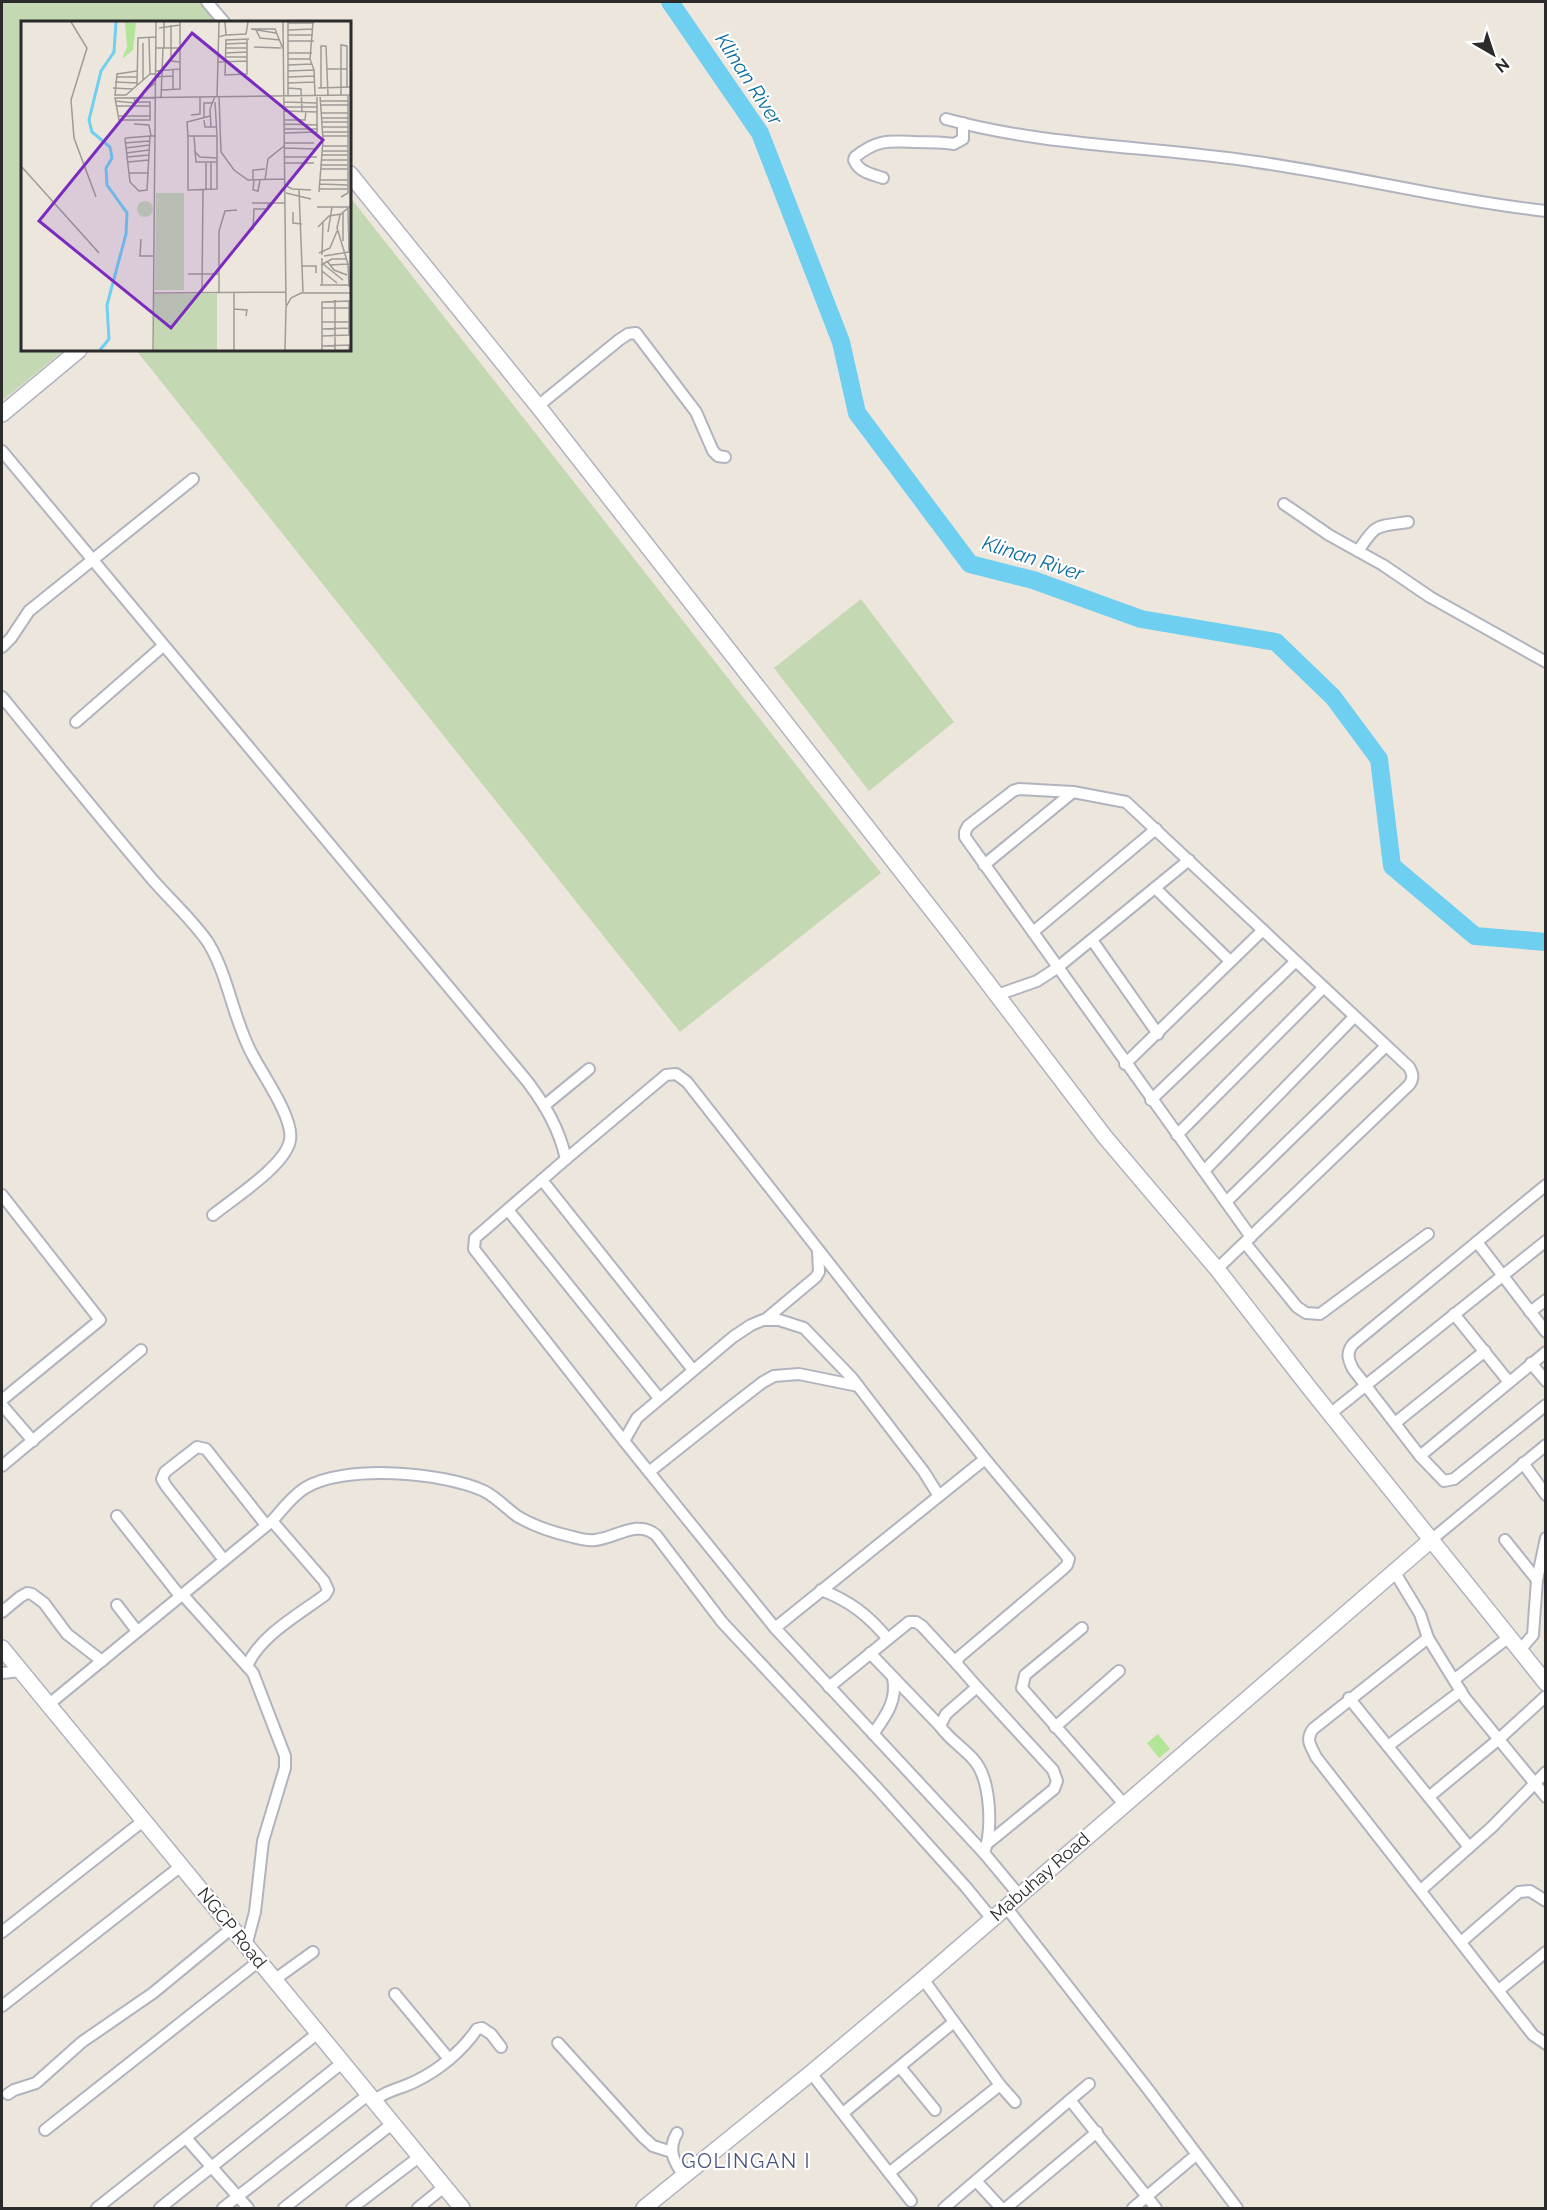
<svg xmlns="http://www.w3.org/2000/svg" width="1547" height="2210" viewBox="0 0 1547 2210" font-family="Raleway,sans-serif">
  <rect width="100%" height="100%" fill="#ede6dd"/>
  <polygon fill="#b3e599" points="1158,1734 1170,1749 1159,1758 1147,1743"/>
  <g fill="#c5d8b4">
    <polygon points="2,2 200,2 217,22 22,22 22,350 64,350 2,401"/>
    <polygon points="350,197 881,873 680,1032 136,350 350,350"/>
    <polygon points="861,599 954,722 869,791 774,668"/>
  </g>
  <g fill="none" stroke-linecap="round" stroke-linejoin="round">
    <polyline stroke="#6ecff1" stroke-width="18" points="670,2 760,133 841,342 857,413 970,564 1033,580 1141,619 1276,642 1333,697 1379,759 1392,866 1475,936 1546,942"/>
    <g stroke="#b1b4bf" stroke-width="14">
      <g id="street">
        <polyline points="207,2 224,22"/>
        <path d="M 946,119 C 1047,147 1154,146 1257,162 C 1354,176 1449,200 1546,211"/>
        <path d="M 883,178 C 871,174 859,172 854,160 L 855,157 C 877,139 889,141 915,142 C 928,142 941,142 954,144 L 963,139 L 963,123"/>
        <polyline points="538,406 619,340 628,334 636,333 696,412 713,451 718,456 725,457"/>
        <path d="M 2,451 L 527,1081 C 545,1105 559,1128 566,1159"/>
        <polyline points="1284,504 1329,535 1383,565 1430,597 1546,662"/>
        <path d="M 1358,551 C 1377,523 1375,527 1408,522"/>
        <polyline points="2,647 11,638 29,611 193,479"/>
        <path d="M 2,697 C 52,758 101,819 152,879 C 170,900 194,921 209,944 C 229,978 233,1019 252,1054 C 262,1074 294,1118 290,1140 C 286,1165 234,1198 213,1215"/>
        <polyline points="76,722 163,646"/>
        <polyline points="984,865 1073,792"/>
        <polyline points="1155,888 1230,961"/>
        <polyline points="1033,932 1156,829"/>
        <polyline points="1092,940 1158,1034"/>
        <polyline points="997,995 1037,981 1057,968 1189,860"/>
        <polyline points="1125,1064 1263,930"/>
        <polyline points="1151,1100 1295,962"/>
        <polyline points="545,1105 589,1069"/>
        <polyline points="1177,1135 1323,988"/>
        <polyline points="1204,1171 1354,1017"/>
        <polyline points="542,1180 693,1370"/>
        <path d="M 1546,1185 L 1353,1344 C 1346,1353 1348,1359 1353,1369 L 1420,1456 L 1444,1481 L 1454,1479 L 1546,1405"/>
        <polyline points="2,1195 100,1320 2,1400"/>
        <polyline points="1226,1202 1386,1046"/>
        <polyline points="508,1210 659,1398"/>
        <polyline points="1477,1242 1546,1332"/>
        <polyline points="1245,1243 1297,1307 1306,1313 1320,1314 1428,1234"/>
        <path d="M 1217,1269 L 1409,1085 C 1414,1078 1413,1074 1409,1067 L 1126,802 L 1073,792 L 1019,789 L 1013,791 L 968,826 L 965,832 L 965,837 L 1251,1237"/>
        <polyline points="1530,1312 1546,1300"/>
        <polyline points="1454,1314 1509,1382"/>
        <polyline points="766,1319 816,1277 819,1272 818,1251"/>
        <polyline points="1531,1363 1546,1381"/>
        <polyline points="2,1405 33,1441"/>
        <polyline points="1330,1414 1546,1241"/>
        <polyline points="1395,1423 1485,1351"/>
        <polyline points="624,1441 637,1418 733,1337 751,1325 763,1320 779,1320 804,1328 852,1378 924,1472 939,1496"/>
        <polyline points="1420,1456 1546,1352"/>
        <polyline points="1523,1463 1546,1495"/>
        <polyline points="2,1466 141,1350"/>
        <polyline points="649,1472 732,1406 763,1382 774,1376 799,1374 858,1386"/>
        <polyline points="117,1516 180,1596"/>
        <polyline points="1431,1540 1546,1445"/>
        <polyline points="1505,1540 1537,1580"/>
        <polyline points="224,1560 166,1486 162,1479 165,1472 197,1447 206,1449 266,1525"/>
        <polyline points="1394,1571 1420,1614 1428,1638 1465,1698 1546,1797"/>
        <path d="M 821,1590 C 850,1601 868,1615 888,1639"/>
        <polyline points="182,1594 253,1673 285,1756 285,1768 263,1841 255,1912 246,1946"/>
        <polyline points="117,1605 137,1631"/>
        <polyline points="2,1612 20,1597 27,1593 32,1594 44,1603 67,1634 102,1661"/>
        <polyline points="775,1628 985,1459 864,1308 687,1082 676,1074 666,1075 566,1159 475,1238 474,1249 624,1441 775,1628 984,1853"/>
        <polyline points="1082,1628 1025,1675 1022,1688 1124,1804"/>
        <path d="M 1428,1638 L 1313,1729 C 1305,1740 1311,1746 1316,1757 L 1533,2035 L 1546,2044"/>
        <polyline points="1520,1650 1533,1635 1537,1580 1546,1538"/>
        <path d="M 870,1653 L 940,1726 C 949,1739 962,1747 973,1759 C 991,1778 993,1829 984,1853 L 1019,1895"/>
        <path d="M 247,1666 C 260,1636 298,1615 325,1595 L 328,1590 L 324,1581 L 272,1521"/>
        <polyline points="2,1673 21,1671"/>
        <polyline points="1455,1679 1509,1637"/>
        <polyline points="829,1687 909,1622 916,1622 922,1626 957,1664"/>
        <polyline points="977,1687 1053,1770 1057,1781 1054,1789 988,1843"/>
        <polyline points="1349,1698 1469,1847"/>
        <path d="M 48,1705 L 272,1521 C 282,1510 292,1496 305,1488 C 344,1464 443,1472 484,1491 C 496,1497 506,1508 517,1516 C 532,1525 555,1533 573,1537 C 580,1539 588,1541 595,1540 C 616,1538 637,1519 656,1535 L 722,1622 L 878,1789 L 965,1886 L 992,1919"/>
        <polyline points="940,1726 946,1714 977,1687 957,1664 958,1658 1062,1570 1067,1565 1069,1559 985,1459"/>
        <polyline points="1055,1727 1119,1671"/>
        <path d="M 873,1734 C 885,1717 898,1700 893,1678"/>
        <polyline points="1388,1746 1461,1691"/>
        <polyline points="1430,1796 1499,1739 1546,1696"/>
        <polyline points="1421,1890 1492,1827 1546,1772"/>
        <polyline points="1006,1907 1147,2088 1237,2208"/>
        <polyline points="2,1932 143,1821"/>
        <polyline points="1461,1942 1519,1892 1530,1891 1546,1901"/>
        <polyline points="923,1979 1000,2085 1015,2102"/>
        <polyline points="274,1980 313,1952"/>
        <polyline points="1499,1990 1546,1952"/>
        <polyline points="395,1994 449,2059"/>
        <polyline points="2,2006 181,1866"/>
        <polyline points="558,2043 643,2137 653,2146 672,2152"/>
        <polyline points="900,2067 935,2110"/>
        <polyline points="811,2073 911,2201"/>
        <polyline points="8,2094 14,2090 36,2083 82,2042 153,1993 232,1928"/>
        <polyline points="1070,2100 1089,2084"/>
        <path d="M 374,2101 C 386,2090 401,2089 416,2081 C 439,2070 462,2051 477,2029 L 482,2028 L 491,2034 L 501,2047"/>
        <polyline points="843,2113 954,2022"/>
        <polyline points="45,2130 259,1961"/>
        <path d="M 677,2133 C 667,2150 674,2162 684,2176"/>
        <polyline points="186,2138 248,2208"/>
        <polyline points="889,2173 1000,2085"/>
        <polyline points="976,2181 1001,2208"/>
        <polyline points="97,2208 318,2033"/>
        <polyline points="160,2208 342,2063"/>
        <polyline points="223,2208 368,2095"/>
        <polyline points="284,2208 392,2124"/>
        <polyline points="352,2208 419,2157"/>
        <polyline points="418,2208 444,2187"/>
        <polyline points="944,2208 1070,2100 1156,2208"/>
        <polyline points="1006,2208 1097,2132"/>
        <polyline points="1133,2208 1196,2155"/>
      </g>
    </g>
    <g stroke="#b1b4bf" stroke-width="18">
      <g id="secondary">
        <polyline points="350,174 541,410 949,932 1105,1137 1217,1269 1311,1390 1546,1683"/>
        <polyline points="2,414 79,350"/>
        <polyline points="2,1648 462,2208"/>
        <polyline points="644,2208 811,2073 923,1979 1431,1540"/>
      </g>
    </g>
    <use href="#street" stroke="#fff" stroke-width="10"/>
    <use href="#secondary" stroke="#fff" stroke-width="15"/>
  </g>
  <g text-anchor="middle" stroke-width="4.5" stroke-linejoin="round" paint-order="stroke">
    <g font-size="18" fill="#2b2b2b" stroke="#fff">
      <text transform="translate(1040 1877) rotate(-41)" y="6">Mabuhay Road</text>
      <text transform="translate(232 1928) rotate(51)" y="6">NGCP Road</text>
    </g>
    <g font-size="20" font-style="italic" fill="#0a6da0" stroke="#fff">
      <text transform="translate(749 79) rotate(57)" y="7">Klinan River</text>
      <text transform="translate(1033 558) rotate(18)" y="7">Klinan River</text>
    </g>
    <g font-size="20" letter-spacing="1.5" fill="#4a537d" stroke="#fff">
      <text x="746" y="2168">GOLINGAN I</text>
    </g>
  </g>
  <g transform="translate(21 21)">
    <rect width="330" height="330" fill="#ede6dd"/>
    <path d="M 104,1 L 115,2 L 112,29 L 101,38 L 106,26 Z" fill="#b3e599"/>
    <path d="M 135,172 L 163,172 L 163,269 L 134,269 ZM116 188a8 8 0 1 1 16 0a8 8 0 1 1-16 0ZM 133,273 L 196,273 L 196,329 L 133,329 Z" fill="#c5d8b4"/>
    <path fill="none" stroke="#6ecff1" stroke-width="3" d="M 79,329 L 88,318 L 86,284 L 105,213 L 106,192 L 86,164 L 85,147 L 91,137 L 89,126 L 71,111 L 68,99 L 80,50 L 93,31 L 95,1"/>
    <path fill="none" stroke="#9f9b96" stroke-width="1.5" d="M 50,1 L 66,27 L 50,79 L 53,117 L 75,176M 143,1 L 143,27M 262,1 L 265,284M 267,1 L 267,74M 292,1 L 289,38 L 293,49M 267,2 L 293,2M 150,4 L 150,40 L 159,41M 138,7 L 159,4M 230,8 L 254,8 L 262,28M 230,8 L 255,12M 235,9 L 239,17 L 259,19M 267,9 L 292,8M 205,14 L 225,13 L 227,1M 267,14 L 292,14M 197,16 L 205,14 L 204,1M 128,17 L 129,53M 226,18 L 226,53 L 204,54 L 205,19 L 228,18M 267,20 L 293,20M 122,22 L 122,60M 204,23 L 226,22M 233,26 L 260,27M 135,27 L 159,27M 204,27 L 226,27M 204,32 L 226,31M 267,32 L 291,32M 204,36 L 226,36M 267,38 L 289,38M 197,41 L 226,40M 267,44 L 291,43M 152,48 L 152,69M 306,48 L 326,48M 135,50 L 159,48M 267,50 L 293,49 L 294,74M 95,56 L 116,56M 134,56 L 152,55M 267,56 L 293,55M 94,61 L 116,62M 267,62 L 293,61M 116,64 L 117,17 L 135,16M 92,67 L 112,68M 267,67 L 280,68 L 281,90M 297,67 L 330,66M 300,67 L 300,25 L 305,25 L 307,74M 141,69 L 159,68 L 159,1M 94,74 L 105,74 L 129,53 L 134,53M 320,74 L 320,24 L 326,25 L 326,66M 94,75 L 96,53 L 116,50M 196,75 L 198,1M 198,75 L 200,131 L 213,149 L 227,159 L 263,158M 113,77 L 114,81 L 129,81 L 129,99 L 98,99 L 94,77 L 330,74M 121,77 L 122,72 L 134,62M 140,77 L 142,27M 94,80 L 114,82M 300,80 L 327,80M 194,81 L 196,115 L 196,168 L 167,169 L 167,115 L 196,115M 263,81 L 296,82M 300,84 L 328,84M 95,85 L 129,85M 263,86 L 296,86M 263,90 L 296,91M 301,92 L 327,92M 170,94 L 179,93 L 179,76M 97,95 L 129,95M 183,96 L 183,82 L 192,82M 301,97 L 328,97M 183,99 L 184,106 L 196,106M 263,99 L 284,99 L 285,90M 301,101 L 327,101M 113,103 L 128,104 L 130,115M 263,103 L 297,104M 190,106 L 189,88 L 194,75M 302,106 L 328,106M 263,108 L 297,108M 302,111 L 328,111M 264,112 L 296,111 L 296,74M 129,115 L 126,169 L 118,170 L 109,161 L 104,118 L 105,117 L 129,115 L 134,115M 167,115 L 166,101 L 189,95M 173,115 L 175,141 L 196,141M 302,115 L 328,115M 104,122 L 128,120M 264,122 L 293,122M 302,125 L 327,125M 105,127 L 128,124M 264,127 L 294,128M 173,130 L 179,136 L 196,137M 302,130 L 328,130M 105,132 L 128,129M 301,134 L 327,134M 106,136 L 128,134M 264,136 L 296,136M 301,139 L 327,139M 107,141 L 128,139M 264,142 L 293,142M 300,144 L 327,144M 0,145 L 78,232M 300,148 L 327,148M 108,152 L 128,152M 232,159 L 232,149 L 244,148M 233,159 L 232,169 L 237,170 L 239,159M 244,159 L 247,138 L 263,125M 299,159 L 327,159M 298,163 L 327,164M 264,164 L 271,168 L 290,169M 298,168 L 327,168M 185,169 L 185,142M 190,169 L 190,142M 278,169 L 282,271M 298,171 L 302,119 L 299,74M 265,172 L 290,178M 320,176 L 327,172 L 327,74M 231,182 L 264,182M 296,186 L 330,186M 327,187 L 319,194 L 316,207 L 327,243 L 328,266M 272,191 L 272,202 L 281,203M 322,192 L 322,220M 297,206 L 308,195 L 320,193M 232,209 L 233,188 L 247,188 L 247,182M 307,211 L 311,186M 120,218 L 119,235 L 132,235M 298,232 L 309,227 L 316,210M 301,234 L 302,200M 303,235 L 328,231 L 327,187M 301,237 L 301,264M 306,240 L 313,249 L 326,254M 302,243 L 322,259M 300,244 L 311,238 L 325,238M 309,244 L 327,243M 281,245 L 295,245 L 295,252M 301,250 L 316,262M 167,253 L 197,253M 299,264 L 328,264M 198,271 L 198,210 L 204,190 L 216,189M 213,271 L 213,329M 132,272 L 265,271M 181,272 L 182,169M 301,287 L 328,287M 213,288 L 226,289 L 225,295M 301,301 L 328,301M 301,308 L 328,307M 301,325 L 328,324 L 328,329M 132,329 L 135,1M 264,329 L 265,286 L 270,277 L 280,272 L 330,272M 301,329 L 301,281 L 328,280 L 328,314 L 301,315M 314,329 L 314,279"/>
    <path fill="#7b2cbf" fill-opacity="0.15" stroke="#7b2cbf" stroke-width="3" d="M 171,12 L 302,119 L 150,307 L 18,200 Z"/>
    <rect width="330" height="330" fill="none" stroke="#2b2b2b" stroke-width="3"/>
  </g>
  <rect width="1547" height="2210" fill="none" stroke="#2b2b2b" stroke-width="6"/>
  <g transform="translate(1493 54) rotate(141)" stroke="#ffffff" stroke-width="4.5" paint-order="stroke">
  <path d="M0-4.5L10 22L0 15L-10 22Z" fill="#2b2b2b"/>
  <text y="-9" font-size="16" font-weight="bold" text-anchor="middle" fill="#2b2b2b">N</text>
  </g>
</svg>
